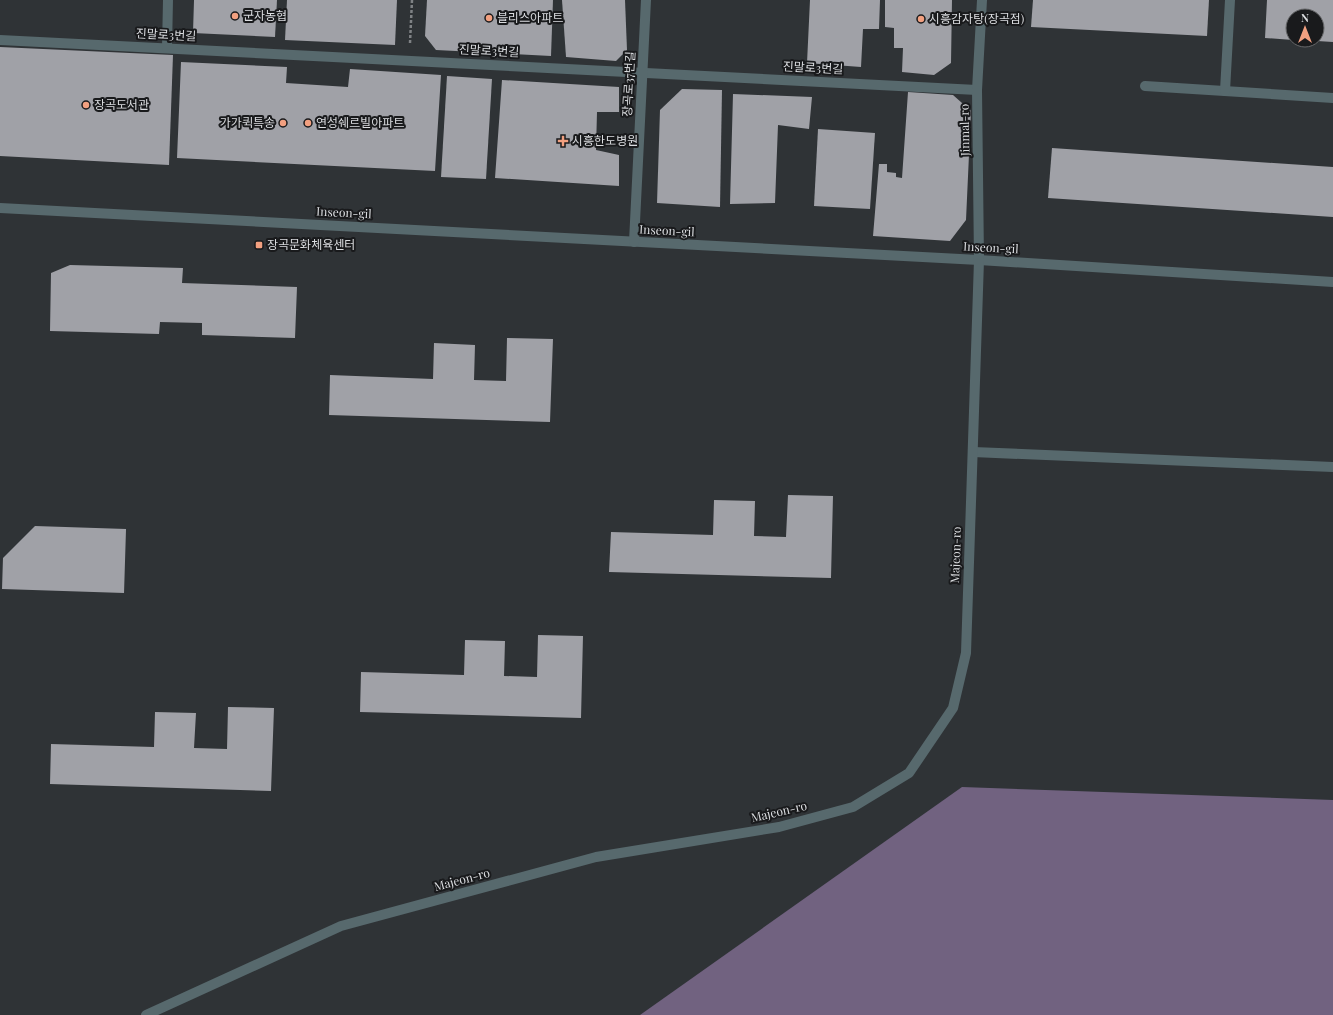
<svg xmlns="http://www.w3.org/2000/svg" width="1333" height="1015" viewBox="0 0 1333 1015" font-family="'Playfair Display','Noto Sans KR',serif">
  <rect width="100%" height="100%" fill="#2f3336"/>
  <polygon fill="#716280" points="962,787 1333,800 1333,1015 640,1015"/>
  <g fill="#a0a1a7">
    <polygon points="194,0 277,0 275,37 193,33"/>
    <polygon points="287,0 397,0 395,45 285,40"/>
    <polygon points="427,0 553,0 551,56 436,50 425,36"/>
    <polygon points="562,0 625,0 627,50 616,61 566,57"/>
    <polygon points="810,0 880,0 879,29 863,29 861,67 807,63"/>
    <polygon points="885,0 952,0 951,63 934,75 902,72 903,48 894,48 894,28 885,27"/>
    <polygon points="1033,0 1209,0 1207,36 1031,27"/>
    <polygon points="1267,0 1333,0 1333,42 1317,41 1317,16 1293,16 1293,40 1265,38"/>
    <polygon points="0,47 173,55 169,165 0,156"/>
    <polygon points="181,62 287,67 286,83 348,87 350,69 441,75 435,171 177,158"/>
    <polygon points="447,76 492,79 486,179 441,177"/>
    <polygon points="502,80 619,87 619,112 597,112 596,150 619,155 619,186 495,178"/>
    <polygon points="682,89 722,90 720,207 657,203 660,110"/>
    <polygon points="908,92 953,95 971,111 966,220 950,241 873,236 879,164 887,164 887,172 896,173 896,177 902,178"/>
    <polygon points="733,94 812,97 809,129 778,125 775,203 730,204"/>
    <polygon points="818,129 875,133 870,209 814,206"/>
    <polygon points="1052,148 1333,167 1333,217 1048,198"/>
    <polygon points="70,265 183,268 182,283 297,287 295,338 202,335 202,323 160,322 159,334 50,331 51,273"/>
    <polygon points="507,338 553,339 550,422 329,415 330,375 433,379 434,343 475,345 474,380 506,381"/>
    <polygon points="788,495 833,496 831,578 609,572 611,532 713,535 714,500 755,501 754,536 786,537"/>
    <polygon points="35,526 126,529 124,593 2,589 3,558"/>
    <polygon points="538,635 583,636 581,718 360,712 361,672 464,675 465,640 505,641 504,676 537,677"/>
    <polygon points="228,707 274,708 271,791 50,784 51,744 154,747 155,712 196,713 194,748 227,749"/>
  </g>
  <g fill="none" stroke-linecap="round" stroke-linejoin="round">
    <polyline stroke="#7f8285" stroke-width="2.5" stroke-dasharray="3 2" stroke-linecap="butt" points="410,43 412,0"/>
    <g stroke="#57696d" stroke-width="10">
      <polyline points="0,40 977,90"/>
      <polyline points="167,48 168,0"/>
      <polyline points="1145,86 1333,98"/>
      <polyline points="1225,91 1230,0"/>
      <polyline points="0,208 979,260 1333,282"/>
      <polyline points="634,242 646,0"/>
      <polyline points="973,452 1333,467"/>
      <polyline points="146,1015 341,926 596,857 779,827 853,807 909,773 953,708 966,653 979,260 977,90 982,0"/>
    </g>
  </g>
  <g fill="#f2a080" stroke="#191a1c" stroke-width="1.5">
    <circle cx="235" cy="16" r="4"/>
    <circle cx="489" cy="18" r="4"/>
    <circle cx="921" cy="19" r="4"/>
    <circle cx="86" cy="105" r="4"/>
    <circle cx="283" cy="123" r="4"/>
    <circle cx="308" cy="123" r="4"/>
    <path d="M561 135h4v4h4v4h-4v4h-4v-4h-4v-4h4z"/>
    <rect x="255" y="241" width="8" height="8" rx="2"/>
  </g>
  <g text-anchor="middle" stroke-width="4" stroke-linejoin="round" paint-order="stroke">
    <g font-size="12" fill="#dbdde0" stroke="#191a1c" text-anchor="start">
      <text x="243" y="20">군자농협</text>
      <text x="497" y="22">블리스아파트</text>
      <text x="929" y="23">시흥감자탕(장곡점)</text>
      <text x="94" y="109">장곡도서관</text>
      <text x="275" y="127" text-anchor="end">가가퀵특송</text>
      <text x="316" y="127">연성쉐르빌아파트</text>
      <text x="572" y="145">시흥한도병원</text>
      <text x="267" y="249">장곡문화체육센터</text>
    </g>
    <g font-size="12" fill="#dbdde0" stroke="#191a1c">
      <text transform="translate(166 35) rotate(3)" y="4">진말로3번길</text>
      <text transform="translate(489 51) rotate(3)" y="4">진말로3번길</text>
      <text transform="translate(813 68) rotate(3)" y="4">진말로3번길</text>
      <text transform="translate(629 84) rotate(-87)" y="4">장곡로37번길</text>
      <text transform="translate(965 130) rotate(-91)" y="4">Jinmal-ro</text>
      <text transform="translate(344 213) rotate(3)" y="4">Inseon-gil</text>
      <text transform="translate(667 231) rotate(3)" y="4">Inseon-gil</text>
      <text transform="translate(991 248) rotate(3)" y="4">Inseon-gil</text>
      <text transform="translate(956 555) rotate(-88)" y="4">Majeon-ro</text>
      <text transform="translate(779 812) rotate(-13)" y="4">Majeon-ro</text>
      <text transform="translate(462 880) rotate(-15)" y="4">Majeon-ro</text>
    </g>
  </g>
  <g transform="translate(1305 28)"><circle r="19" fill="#191a1c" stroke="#67686a"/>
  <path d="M0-3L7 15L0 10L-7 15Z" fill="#f2a080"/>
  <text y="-6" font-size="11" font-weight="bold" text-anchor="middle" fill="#dbdde0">N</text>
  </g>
</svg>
